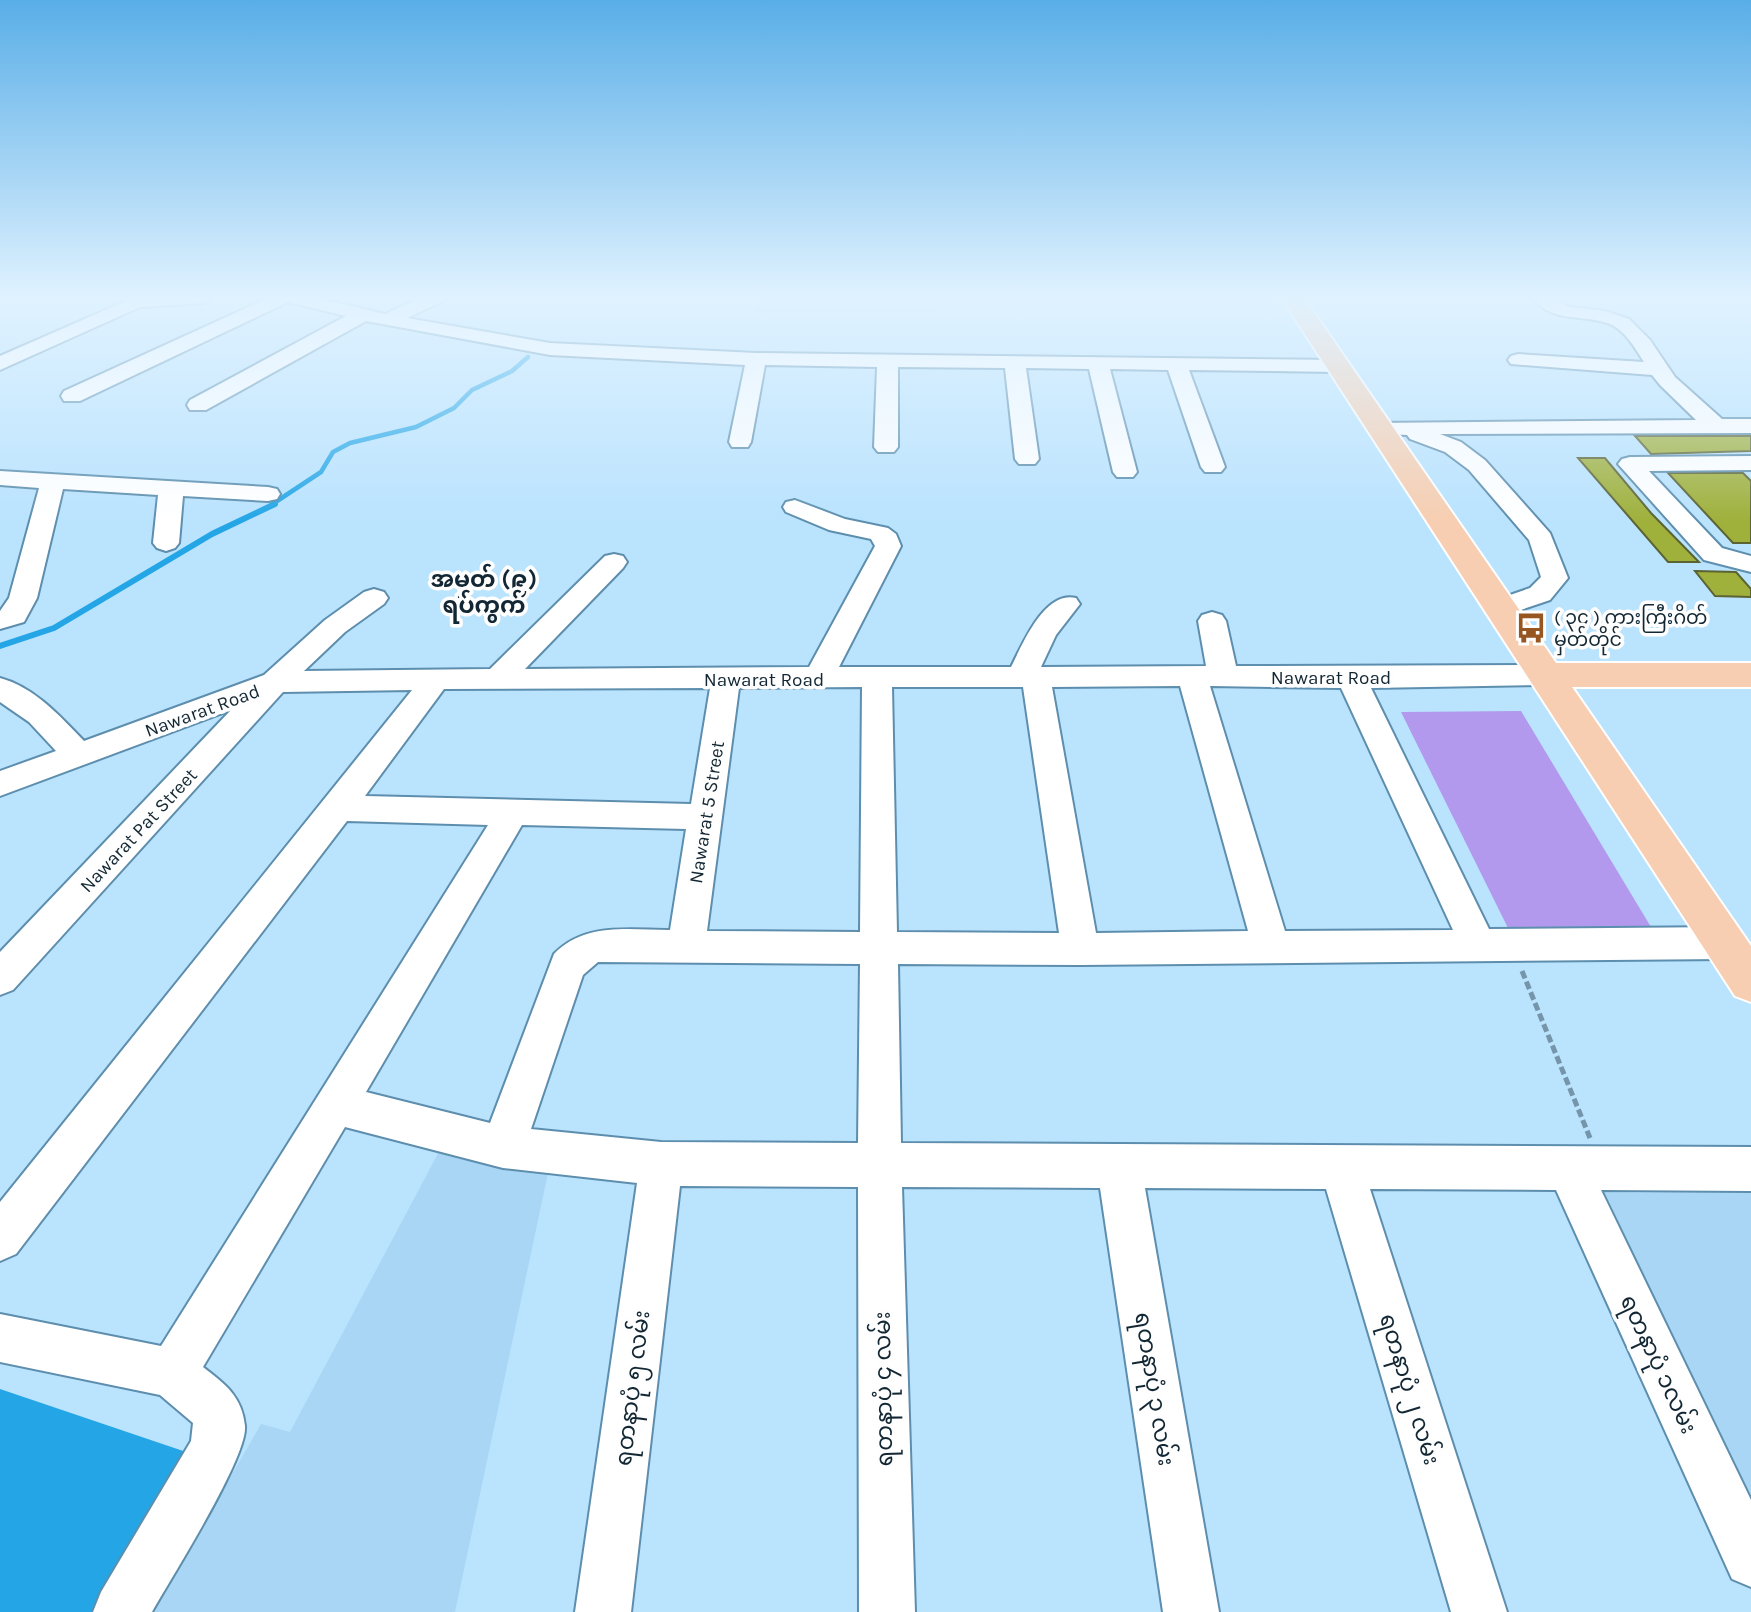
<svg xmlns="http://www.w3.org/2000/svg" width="1751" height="1612" viewBox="0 0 1751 1612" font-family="Karla,'Noto Sans Myanmar',sans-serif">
  <rect width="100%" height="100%" fill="#bae3fe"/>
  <g fill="#a8d6f4">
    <polygon points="759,297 1266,297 1274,311 756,312"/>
    <polygon points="442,1146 548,1173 455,1612 153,1612 261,1424 290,1432"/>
    <polygon points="1751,1192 1751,1505 1605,1193"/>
  </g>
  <polygon fill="#b299ee" points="1521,711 1651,927 1508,928 1401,712"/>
  <polygon fill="#24a6e6" points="0,1389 195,1455 103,1612 0,1612"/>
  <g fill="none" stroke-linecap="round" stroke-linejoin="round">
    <polyline stroke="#24a6e6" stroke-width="4.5" points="271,505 321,472 333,452 350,443 416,427 454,408 472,390 512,371 528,357"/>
    <polyline stroke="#24a6e6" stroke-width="6" points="0,646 54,628 212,534 275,504"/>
  </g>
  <g fill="#9fb03b" stroke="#5b6333" stroke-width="2">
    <polygon points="1635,436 1751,436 1751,451 1651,454"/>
    <polygon points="1578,458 1605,458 1651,513 1699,562 1668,562"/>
    <polygon points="1668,473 1743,473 1751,481 1751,543 1733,543"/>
    <polygon points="1695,571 1736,572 1751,589 1751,597 1715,596"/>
  </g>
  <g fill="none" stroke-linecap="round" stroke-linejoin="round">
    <g stroke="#5d8ead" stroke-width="4">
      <g id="minor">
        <polygon points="135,297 213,297 204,303 140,307 0,370 0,356"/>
        <polygon points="270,297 313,297 385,314 422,297 445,297 443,301 407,318 550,343 756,353 1337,360 1344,362 1347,366 1344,370 1337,372 1189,370 1225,467 1221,472 1205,472 1201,467 1168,370 1110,369 1137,472 1133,477 1117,477 1113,472 1089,369 1026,368 1039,459 1035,464 1019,464 1015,459 1005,368 898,367 898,447 894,452 878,452 874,447 877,367 765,365 751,442 748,447 732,447 729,442 745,365 550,355 366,321 206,410 190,410 187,405 190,400 346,316 288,302 80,401 64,401 61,396 64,391"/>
        <path d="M 1532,297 L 1552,297 L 1569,307 L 1605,311 L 1629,319 L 1650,340 L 1675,377 L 1722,419 L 1751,419 L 1751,433 L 1440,434 L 1461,442 L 1485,460 L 1550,533 L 1568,578 L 1550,600 L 1500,617 L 1490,614 L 1486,608 L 1490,602 L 1530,588 L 1541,577 L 1529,540 L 1469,470 L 1445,452 L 1410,439 L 1407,435 L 1372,433 L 1369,428 L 1372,423 L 1696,420 L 1660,385 L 1652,375 L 1511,364 L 1508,360 L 1511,356 L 1518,354 L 1644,362 C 1635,348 1624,328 1607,323 C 1580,314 1551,323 1532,297 Z"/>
        <polygon points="1751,456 1751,470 1649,471 1722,548 1751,556 1751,572 1704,560 1618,464 1622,459 1630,457"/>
        <polygon points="0,471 268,487 277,489 280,494 277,499 268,501 183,496 179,543 175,548 166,551 157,548 153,543 158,495 63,489 37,598 24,622 0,629 0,611 9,598 39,488 0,485"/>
        <path d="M 795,500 L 845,519 L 888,528 L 896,534 L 901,546 L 839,667 L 1011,667 C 1023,643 1045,590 1076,598 L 1080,604 L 1056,635 L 1041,667 L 1206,666 L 1198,621 L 1202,615 L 1212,612 L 1222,615 L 1226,621 L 1236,666 L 1545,665 L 1555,668 L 1560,675 L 1555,682 L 1545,685 L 1371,688 L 1489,929 L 1725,927 L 1738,932 L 1744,943 L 1738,954 L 1725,959 L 1080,965 L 898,964 L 901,1143 L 1751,1147 L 1751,1191 L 1601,1190 L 1751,1500 L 1751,1587 L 1732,1579 L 1556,1190 L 1370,1189 L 1507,1612 L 1451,1612 L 1326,1189 L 1145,1188 L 1219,1612 L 1163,1612 L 1100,1188 L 902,1187 L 915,1612 L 859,1612 L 858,1187 L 680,1186 L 631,1612 L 575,1612 L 637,1183 L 503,1168 L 345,1127 L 203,1367 C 225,1384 242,1396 245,1426 C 248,1457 171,1578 152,1612 L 93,1612 L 101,1592 L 191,1441 L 193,1423 L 160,1395 L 0,1362 L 0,1314 L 161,1346 L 488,825 L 347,821 L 16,1254 L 0,1261 L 0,1202 L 412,690 L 283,692 L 13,990 L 0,995 L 0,952 L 231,710 L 0,796 L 0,771 L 56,751 L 29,722 L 0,702 L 0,678 C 34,687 60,716 84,741 L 264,675 L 325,620 L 364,592 L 374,589 L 384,592 L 388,598 L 384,604 L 345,632 L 304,671 L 490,669 L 605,556 L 614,554 L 623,556 L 627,562 L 623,568 L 525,669 L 809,667 L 875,546 L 871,539 L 829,530 L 786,512 L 783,507 L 786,502 ZM 1180,686 L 1248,931 L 1096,933 L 1052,687 ZM 1210,686 L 1341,688 L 1453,930 L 1285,931 ZM 862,687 L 860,932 L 707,931 L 739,688 ZM 892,687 L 1023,687 L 1059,933 L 897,932 ZM 710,688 L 691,804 L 365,796 L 444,689 ZM 522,825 L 686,829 L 670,930 C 628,930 585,922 554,954 L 490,1123 L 366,1092 ZM 598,962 L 860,964 L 858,1143 L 661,1142 L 531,1129 L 583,975 Z"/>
      </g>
    </g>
    <g stroke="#fff" stroke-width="4">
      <polygon id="major" points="1281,297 1303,297 1556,663 1751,663 1751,687 1572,687 1751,946 1751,1002 1735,996"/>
    </g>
    <polyline stroke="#7495aa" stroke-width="5" stroke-dasharray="8 3.5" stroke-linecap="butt" points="1522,971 1590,1138"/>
    <use href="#minor" fill="#fff" fill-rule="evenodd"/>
    <use href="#major" fill="#f7ceb1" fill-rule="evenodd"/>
  </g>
  <linearGradient id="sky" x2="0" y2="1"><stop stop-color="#59aee7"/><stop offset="0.57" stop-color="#e0f2ff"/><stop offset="1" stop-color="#e0f2ff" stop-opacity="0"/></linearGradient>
  <rect width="1751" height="522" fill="url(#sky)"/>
  <defs>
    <g id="bus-bare" transform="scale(2.415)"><path d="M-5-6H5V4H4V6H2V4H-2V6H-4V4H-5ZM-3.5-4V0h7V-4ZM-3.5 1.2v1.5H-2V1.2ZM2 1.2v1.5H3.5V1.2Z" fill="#975620" stroke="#fefefe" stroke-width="2.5" paint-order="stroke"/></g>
  </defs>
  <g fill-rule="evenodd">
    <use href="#bus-bare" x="1531" y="628"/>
  </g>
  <g text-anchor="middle" stroke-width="7" stroke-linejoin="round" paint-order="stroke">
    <g font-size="19" fill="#122733" stroke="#fefefe" text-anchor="start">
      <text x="1554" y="624">( ၃၄ ) ကားကြီးဂိတ်<tspan x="1554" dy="22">မှတ်တိုင်</tspan></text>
    </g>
    <g font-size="19" fill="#122733" stroke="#fefefe">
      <text x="1331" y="684">Nawarat Road</text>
      <text x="764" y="686">Nawarat Road</text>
      <text transform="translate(202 710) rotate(-20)" y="7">Nawarat Road</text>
      <text transform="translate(706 812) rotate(-81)" y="7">Nawarat 5 Street</text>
      <text transform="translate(138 830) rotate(-47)" y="7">Nawarat Pat Street</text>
    </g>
    <g font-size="23" font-weight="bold" fill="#122733" stroke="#fefefe">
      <text x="484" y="587">အမှတ် (၉)<tspan x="484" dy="26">ရပ်ကွက်</tspan></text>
    </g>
    <g font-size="23" fill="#122733" stroke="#fefefe">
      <text transform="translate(1659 1364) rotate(65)" y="8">ရတနာပုံ ၁လမ်း</text>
      <text transform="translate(632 1388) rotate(-83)" y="8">ရတနာပုံ ၅ လမ်း</text>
      <text transform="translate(883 1389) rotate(-91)" y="8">ရတနာပုံ ၄ လမ်း</text>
      <text transform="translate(1155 1389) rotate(81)" y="8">ရတနာပုံ ၃ လမ်း</text>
      <text transform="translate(1410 1389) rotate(73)" y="8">ရတနာပုံ ၂ လမ်း</text>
    </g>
  </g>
</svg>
